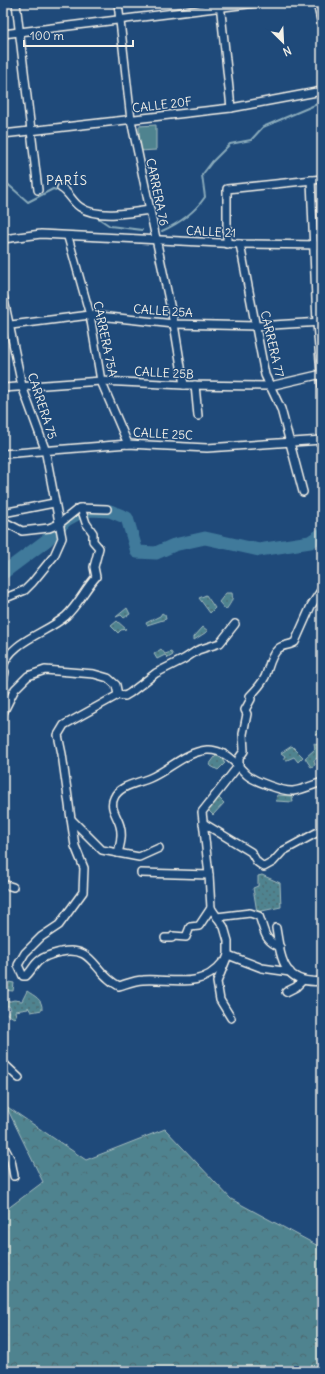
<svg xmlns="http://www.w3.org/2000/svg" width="325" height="1374" viewBox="0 0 325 1374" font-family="Delius,sans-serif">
  <defs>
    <pattern id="grass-dots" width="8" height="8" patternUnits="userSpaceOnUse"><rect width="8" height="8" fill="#50838f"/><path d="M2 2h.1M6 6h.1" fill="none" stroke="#4d6b72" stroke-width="1.8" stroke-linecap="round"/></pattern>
    <pattern id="forest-crowns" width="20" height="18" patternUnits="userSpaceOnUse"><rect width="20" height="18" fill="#50838f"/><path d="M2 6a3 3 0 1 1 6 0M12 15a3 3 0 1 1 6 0" fill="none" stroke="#4d6b72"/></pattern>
  </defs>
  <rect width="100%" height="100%" fill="#1f4a7a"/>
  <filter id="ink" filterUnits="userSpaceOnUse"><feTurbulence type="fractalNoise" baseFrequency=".025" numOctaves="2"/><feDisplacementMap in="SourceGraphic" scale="8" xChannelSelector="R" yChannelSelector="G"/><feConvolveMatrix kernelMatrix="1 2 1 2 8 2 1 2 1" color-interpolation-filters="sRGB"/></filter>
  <g filter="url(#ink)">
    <g fill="url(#grass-dots)" stroke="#a2babc">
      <path d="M 226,593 L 232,593 C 234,600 229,605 226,610 L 219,602 Z"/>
      <polygon points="206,595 215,608 210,613 199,598"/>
      <polygon points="127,608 130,614 124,618 121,615 116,617"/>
      <polygon points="162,613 165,615 166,619 147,625 146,623 160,616"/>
      <polygon points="117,621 126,629 121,630 118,633 111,626"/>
      <polygon points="203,627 208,631 194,640 194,637"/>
      <polygon points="161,649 165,654 171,652 173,655 168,658 165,655 157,659 154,654"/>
      <polygon points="322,729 321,756 314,760 315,765 311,767 305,758 315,749 314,743 318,745 322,737 315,732"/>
      <polygon points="292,746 303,757 298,762 294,757 287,760 283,759 285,756 281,753"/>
      <polygon points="218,753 226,757 223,762 225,763 218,770 209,765"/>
      <polygon points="277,795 292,796 293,802 276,801"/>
      <polygon points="218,797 224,803 213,815 207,809"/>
      <polygon points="262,875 280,883 281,907 257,912 253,888 258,886 258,876"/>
      <polygon points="3,981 14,983 13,991 3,990"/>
      <path d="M 27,991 C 34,996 43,999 42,1010 L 31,1012 L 28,1007 L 28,1009 L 15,1011 L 16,1016 L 14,1018 L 7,1014 L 11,1009 L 9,1006 L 5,1006 L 3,1013 L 3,1003 L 14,1000 L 22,1001 Z"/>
    </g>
    <polygon fill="url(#forest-crowns)" stroke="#a2babc" points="6,1106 86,1160 165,1129 231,1199 322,1248 322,1371 3,1371 3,1212 43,1182"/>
    <polygon fill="#50838f" stroke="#a2babc" points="156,125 156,150 140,151 139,126"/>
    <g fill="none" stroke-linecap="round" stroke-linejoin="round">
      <g stroke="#89aaba" stroke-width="2">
        <polyline points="3,180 28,202 53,189 60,191"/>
        <polyline points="95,216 110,226 142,230"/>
        <path d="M 162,231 C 180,223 194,213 205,197 L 202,175 L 212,162 L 230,144 L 251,140 L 263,127 L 322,102"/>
      </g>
      <polyline stroke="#417a9b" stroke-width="13" points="3,573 47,540 66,520 77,514 91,510 110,511 127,518 137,552 156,553 174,545 205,538 259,550 310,542 322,534"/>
      <g stroke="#f4f1e8" stroke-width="10">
        <g id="minor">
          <polyline points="16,3 38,190"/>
          <polyline points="118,3 131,120 174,324 184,385"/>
          <polyline points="220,3 231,108"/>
          <polyline points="317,3 322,25"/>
          <polyline points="3,34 256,3"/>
          <polyline points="3,134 231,108 322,91"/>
          <polyline points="311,180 317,323 322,386"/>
          <path d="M 61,188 C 69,192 72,202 80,207 C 96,219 131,213 150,210"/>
          <polyline points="68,237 90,315 101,381 128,444"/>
          <polyline points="3,239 41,234 240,244 322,245"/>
          <polyline points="227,244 227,189 322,179"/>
          <polyline points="240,244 265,375 281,409 303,492"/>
          <polyline points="3,295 22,386 45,449 62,538 54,556 32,583 25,590 3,599"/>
          <polyline points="3,326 90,315 174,324 256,326 322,322"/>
          <polyline points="195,385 198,416"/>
          <polyline points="3,388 101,381 184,385 270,386 322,374"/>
          <polyline points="3,454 128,444 207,448 322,440"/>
          <polyline points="3,513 54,503"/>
          <polyline points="3,521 22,531 49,528 59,524 79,508 107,509"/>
          <path d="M 3,667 C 10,641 47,633 66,616 C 78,605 85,589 96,577 L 94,567 L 99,548 L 93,541 L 93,533 L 86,523 L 81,508"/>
          <polyline points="3,669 5,672 3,681"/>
          <polyline points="118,695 125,696 130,693 156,673 184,659 198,650 220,643 235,624"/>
          <path d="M 3,713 L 15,689 L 28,676 L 45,670 L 94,674 L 108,678 L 116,685 L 118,695 L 64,725 L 58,735 L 62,754 L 71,819 L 102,850 L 118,853 C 120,845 123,836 120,826 C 118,817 109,808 114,798 C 119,785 139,783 150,778 C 169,770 185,752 207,750 C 225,749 236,764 247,775 C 254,781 284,792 293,791 C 302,790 313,785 322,782"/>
          <path d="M 71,819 L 75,846 L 84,868 L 83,892 L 59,925 L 41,937 L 25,953 L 18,965 L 23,976 L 26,976 C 31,972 34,964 40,960 C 46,955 53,954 61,952 C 94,945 93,973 119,986 C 126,984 135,980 143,980 C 171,978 201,990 222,963"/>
          <polyline points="203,823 251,852 257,862 264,867 273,862 283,851 318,832"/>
          <polyline points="118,853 139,857 159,848"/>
          <polyline points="141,873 209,875"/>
          <polyline points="3,884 13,887"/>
          <path d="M 217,917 L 250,913 L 259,916 C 265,931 263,940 280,947"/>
          <path d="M 276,928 C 281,959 283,985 322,981"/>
          <polyline points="165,938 172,938 173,936 186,937 190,927 199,926 211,908"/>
          <polyline points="228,955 262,968 290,972"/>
          <polyline points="286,992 296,987 302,981"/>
          <path d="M 231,1018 L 220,1000 L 217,982 L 228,955 L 228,941 L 224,927 L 211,908 L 209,875 L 202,812 L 239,765 L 239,758 L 244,751 L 243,734 L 247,714 L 245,710 L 251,699 L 250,696 C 256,690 261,685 265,677 C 269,668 270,656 278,649 C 283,644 290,646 295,642 L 311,606 L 322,589"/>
          <polyline points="3,1063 19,1078"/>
          <polyline points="3,1145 11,1160 14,1176"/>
        </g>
      </g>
      <use href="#minor" stroke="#1f4a7a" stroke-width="7"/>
    </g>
  </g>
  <g text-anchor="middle" stroke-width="3" stroke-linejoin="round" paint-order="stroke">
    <g font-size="12" fill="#f4f1e8" stroke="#1f4a7a">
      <text transform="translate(162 105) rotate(-7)" y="4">CALLE 20F</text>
      <text transform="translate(157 192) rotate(78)" y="4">CARRERA 76</text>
      <text transform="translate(211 232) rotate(3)" y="4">CALLE 21</text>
      <text transform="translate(163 311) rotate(4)" y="4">CALLE 25A</text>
      <text transform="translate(105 339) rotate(78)" y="4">CARRERA 75A</text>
      <text transform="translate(272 344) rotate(77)" y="4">CARRERA 77</text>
      <text transform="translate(164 373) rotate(3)" y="4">CALLE 25B</text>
      <text transform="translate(42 406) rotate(72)" y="4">CARRERA 75</text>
      <text transform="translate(163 434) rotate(3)" y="4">CALLE 25C</text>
    </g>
    <g font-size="13" letter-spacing="1" fill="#f4f1e8" stroke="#1f4a7a">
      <text x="67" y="185">PARÍS</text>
    </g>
  </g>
  <rect width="325" height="1374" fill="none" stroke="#1f4a7a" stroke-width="16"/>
  <rect x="8" y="8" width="309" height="1358" fill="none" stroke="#f4f1e8" stroke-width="1.5" filter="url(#ink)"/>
  <g transform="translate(283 42) rotate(156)" stroke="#1f4a7a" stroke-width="3" paint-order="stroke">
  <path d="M0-3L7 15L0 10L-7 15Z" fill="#f4f1e8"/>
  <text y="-6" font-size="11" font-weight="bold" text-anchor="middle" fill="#f4f1e8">N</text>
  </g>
  <path d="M24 40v6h109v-6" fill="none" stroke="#f4f1e8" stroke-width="2"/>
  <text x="30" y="40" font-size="12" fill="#f4f1e8" stroke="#1f4a7a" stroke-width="3" paint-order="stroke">100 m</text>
</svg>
